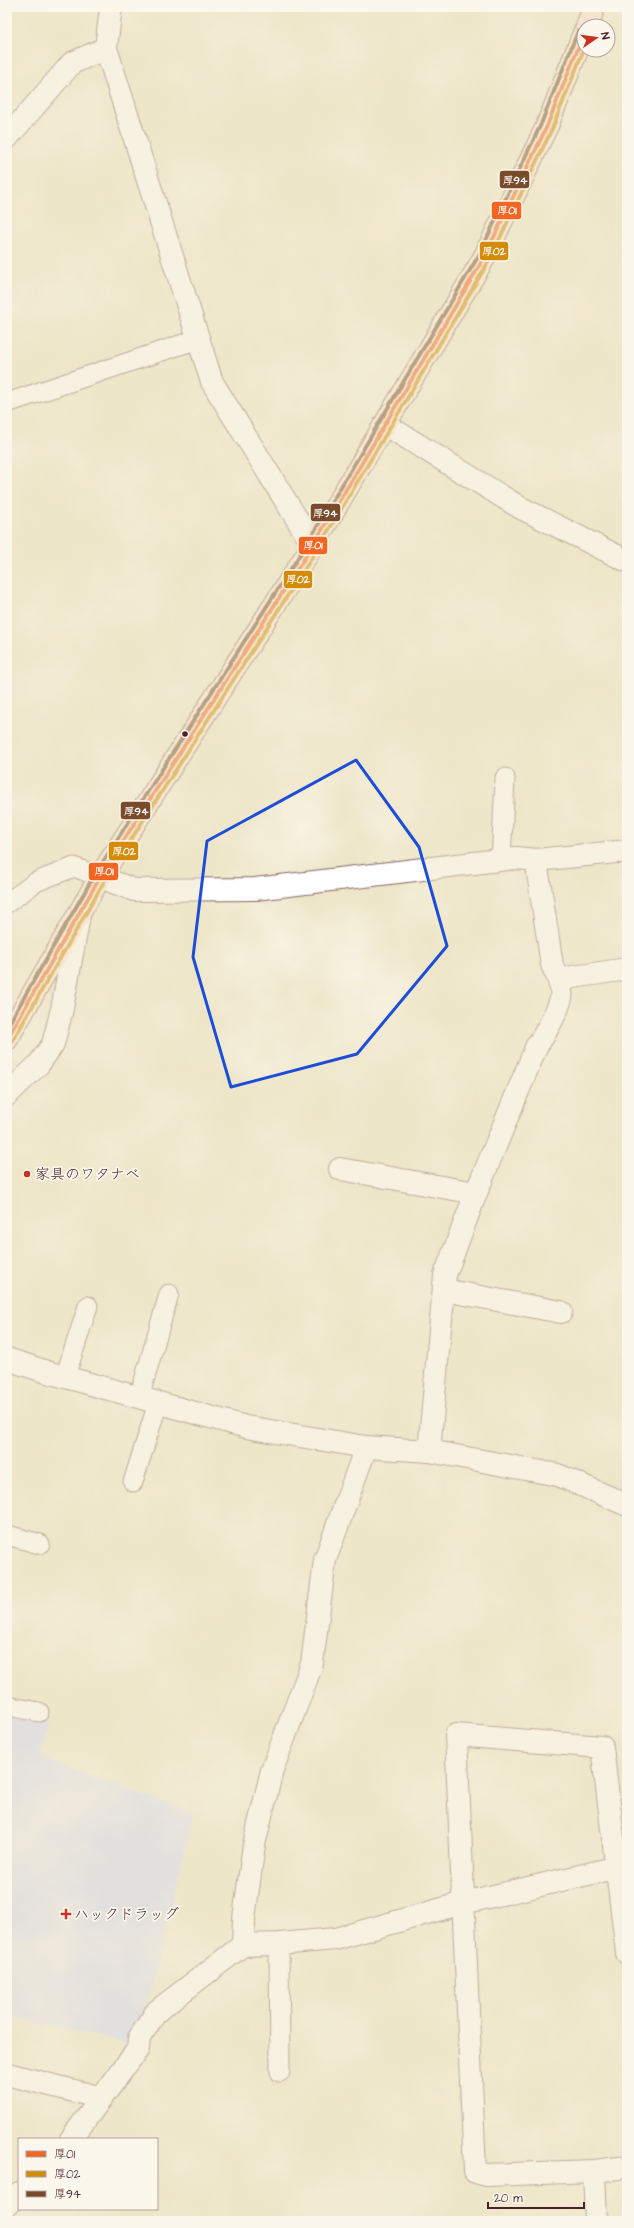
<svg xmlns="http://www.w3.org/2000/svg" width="634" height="2228" viewBox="0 0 634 2228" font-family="'Architects Daughter','Klee One',sans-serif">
  <rect width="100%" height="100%" fill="#fbf7ec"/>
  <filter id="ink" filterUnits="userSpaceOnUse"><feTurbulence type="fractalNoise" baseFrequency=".025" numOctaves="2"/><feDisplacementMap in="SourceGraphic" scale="8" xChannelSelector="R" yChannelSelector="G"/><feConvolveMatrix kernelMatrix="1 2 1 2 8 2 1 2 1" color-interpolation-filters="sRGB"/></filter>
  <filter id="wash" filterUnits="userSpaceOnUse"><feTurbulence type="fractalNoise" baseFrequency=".012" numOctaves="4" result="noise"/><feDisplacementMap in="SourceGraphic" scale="16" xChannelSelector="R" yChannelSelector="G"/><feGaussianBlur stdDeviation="0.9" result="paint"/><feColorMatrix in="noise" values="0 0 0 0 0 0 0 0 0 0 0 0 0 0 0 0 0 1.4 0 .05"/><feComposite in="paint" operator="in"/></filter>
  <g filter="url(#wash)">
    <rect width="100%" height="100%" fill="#eee6c9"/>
    <polygon fill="#d2d9f9" points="7,1715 49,1724 40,1758 193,1813 144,2016 125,2043 7,2016"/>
  </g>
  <g filter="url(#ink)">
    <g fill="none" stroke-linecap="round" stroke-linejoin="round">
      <g stroke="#836562" stroke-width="21">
        <g id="lane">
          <polyline points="7,403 198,339"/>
          <polyline points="501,861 505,778"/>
          <polyline points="7,903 36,882 74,867 100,877"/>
          <polyline points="65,1377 88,1306"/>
          <polyline points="139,1398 169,1294"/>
          <polyline points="133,1482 158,1403"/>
          <polyline points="7,1535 40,1544"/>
          <polyline points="7,1706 39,1712"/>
          <polyline points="279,1944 280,2072"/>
        </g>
      </g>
      <g stroke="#836562" stroke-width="24">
        <g id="street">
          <polyline points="111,7 106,48 212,382 313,545"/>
          <polyline points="7,138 72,63 106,48"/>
          <polyline points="386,425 519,507 627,561"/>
          <polyline points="100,877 134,890 255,889 516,858 536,860 627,851"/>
          <polyline points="559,979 627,969"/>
          <polyline points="7,1095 39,1064 53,1044 62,1009 79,916"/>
          <polyline points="340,1169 476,1193"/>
          <polyline points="444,1290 561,1312"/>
          <polyline points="7,1359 47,1372 246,1427 366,1447 429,1451 558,1475 627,1505"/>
          <path d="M 429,1451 L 445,1275 L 476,1193 L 537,1045 C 544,1037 559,1008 561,998 C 563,987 557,975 552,965 L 536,860"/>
          <polyline points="243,1945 244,1918 254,1845 272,1770 312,1664 325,1560 366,1447"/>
          <polyline points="627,1953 602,1747 456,1735 475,2172 486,2175 594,2171 627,2167"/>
          <polyline points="7,2074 102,2098"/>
          <polyline points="71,2139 138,2049 139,2038 157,2011 243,1945 279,1944 335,1939 463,1903 627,1865"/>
          <polyline points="594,2171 596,2221"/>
          <polyline points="7,2205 19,2193"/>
        </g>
      </g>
      <g stroke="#836562" stroke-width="24">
        <g id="secondary">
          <polyline points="587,26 594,7"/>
          <polyline points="7,1039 100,877 313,545 484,258 547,126 584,33"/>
        </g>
      </g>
      <use href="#lane" stroke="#fff" stroke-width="19"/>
      <use href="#street" stroke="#fff" stroke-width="22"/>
      <use href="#secondary" stroke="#fde4d1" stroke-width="22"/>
      <g stroke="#fbf7ec" stroke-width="7">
        <polyline id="bus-1" points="7,1039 100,877 313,545 484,258 547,126 584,33"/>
      </g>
      <g stroke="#fbf7ec" stroke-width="7">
        <polyline id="bus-2" points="12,1042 105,880 318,548 489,261 552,129 584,49"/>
      </g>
      <g stroke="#fbf7ec" stroke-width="7">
        <polyline id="bus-3" points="7,1027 95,874 308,542 479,255 541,124 578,31"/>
      </g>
      <use href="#bus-1" stroke="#f26522" stroke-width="4"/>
      <use href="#bus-2" stroke="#d48b09" stroke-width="4"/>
      <use href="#bus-3" stroke="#7a4b2a" stroke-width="4"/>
    </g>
  </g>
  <path d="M0 0H634V2228H0ZM 356,760 L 419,847 L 447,946 L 357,1054 L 231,1087 L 193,957 L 207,841 Z" fill="#eee6c9" fill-opacity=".55" fill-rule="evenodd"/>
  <path fill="none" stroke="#1d4ed8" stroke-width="3" stroke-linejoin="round" d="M 356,760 L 419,847 L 447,946 L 357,1054 L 231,1087 L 193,957 L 207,841 Z"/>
  <circle fill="#4a1f2b" stroke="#fbf7ec" stroke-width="1.5" cx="185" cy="734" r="3.5"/>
  <g fill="#c8321e" stroke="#fbf7ec" stroke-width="1.5">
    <circle cx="27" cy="1174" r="4"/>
    <path d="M64 1908h4v4h4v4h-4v4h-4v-4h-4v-4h4z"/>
  </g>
  <g text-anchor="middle" stroke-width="3.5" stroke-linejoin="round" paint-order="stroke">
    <g font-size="15" fill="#4a1f2b" stroke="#fbf7ec" text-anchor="start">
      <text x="35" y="1179">家具のワタナベ</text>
      <text x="74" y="1919">ハックドラッグ</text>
    </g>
  </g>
  <g stroke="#fbf7ec" stroke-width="1.5">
    <rect x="499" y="170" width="31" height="19" rx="4" fill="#7a4b2a"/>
    <rect x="491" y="201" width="31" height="19" rx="4" fill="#f26522"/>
    <rect x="479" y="241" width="30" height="20" rx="4" fill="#d48b09"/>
    <rect x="310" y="503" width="31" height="19" rx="4" fill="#7a4b2a"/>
    <rect x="298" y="536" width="30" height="19" rx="4" fill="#f26522"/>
    <rect x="283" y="570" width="30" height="19" rx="4" fill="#d48b09"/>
    <rect x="120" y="801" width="31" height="19" rx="4" fill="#7a4b2a"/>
    <rect x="108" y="841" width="31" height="20" rx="4" fill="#d48b09"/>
    <rect x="88" y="862" width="31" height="19" rx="4" fill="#f26522"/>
  </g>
  <g font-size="11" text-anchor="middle" font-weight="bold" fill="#fff">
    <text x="515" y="184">厚94</text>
    <text x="507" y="214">厚01</text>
    <text x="494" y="255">厚02</text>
    <text x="325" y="517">厚94</text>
    <text x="313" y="549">厚01</text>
    <text x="298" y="583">厚02</text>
    <text x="136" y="815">厚94</text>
    <text x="124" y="855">厚02</text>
    <text x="104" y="875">厚01</text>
  </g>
  <rect width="634" height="2228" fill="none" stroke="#fbf7ec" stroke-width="24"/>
  <rect x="18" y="2138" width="140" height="72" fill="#fbf7ec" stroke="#b4a19f"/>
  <rect x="26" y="2151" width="20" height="6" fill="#f26522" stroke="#b4a19f"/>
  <text x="54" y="2158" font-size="12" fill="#4a1f2b">厚01</text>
  <rect x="26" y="2171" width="20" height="6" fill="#d48b09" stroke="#b4a19f"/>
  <text x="54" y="2178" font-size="12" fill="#4a1f2b">厚02</text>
  <rect x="26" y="2191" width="20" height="6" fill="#7a4b2a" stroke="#b4a19f"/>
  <text x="54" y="2198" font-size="12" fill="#4a1f2b">厚94</text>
  <g transform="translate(596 38) rotate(77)"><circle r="19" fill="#fbf7ec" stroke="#b4a19f"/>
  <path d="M0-3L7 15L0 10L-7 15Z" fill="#c8321e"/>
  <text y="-6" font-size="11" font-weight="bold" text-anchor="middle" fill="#4a1f2b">N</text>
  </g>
  <path d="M488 2202v6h96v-6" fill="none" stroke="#4a1f2b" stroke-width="2"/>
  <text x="494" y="2202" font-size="12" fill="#4a1f2b" stroke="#fbf7ec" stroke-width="3" paint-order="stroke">20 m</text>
</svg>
